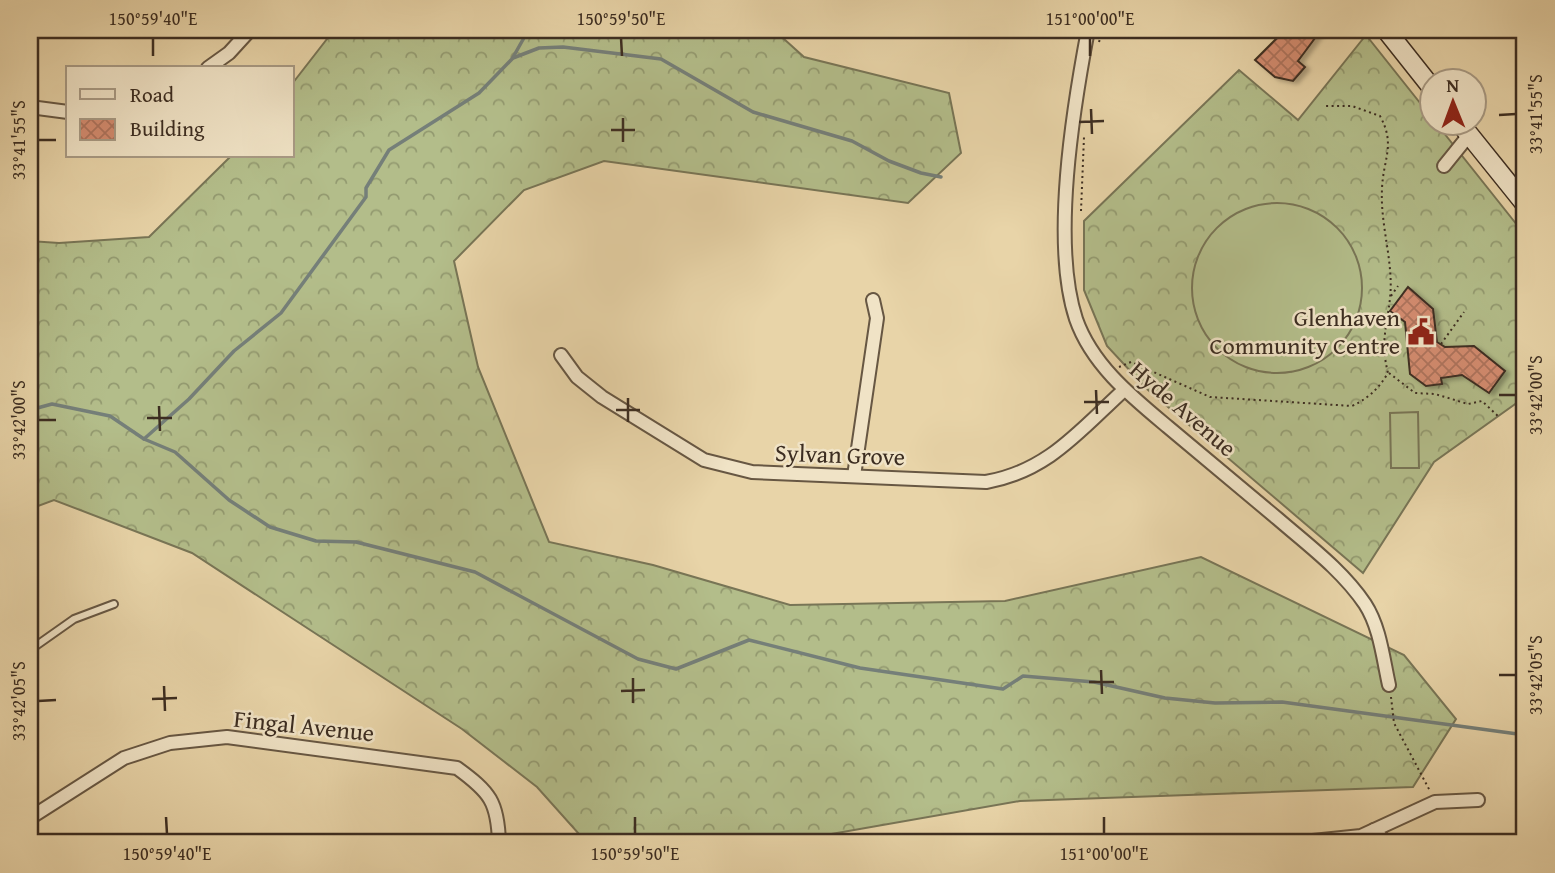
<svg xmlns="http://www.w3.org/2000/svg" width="1555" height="873" viewBox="0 0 1555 873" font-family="'Gentium Book Plus',serif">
  <defs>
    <pattern id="forest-crowns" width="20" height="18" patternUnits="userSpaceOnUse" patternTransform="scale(1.75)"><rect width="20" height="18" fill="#b3bd8a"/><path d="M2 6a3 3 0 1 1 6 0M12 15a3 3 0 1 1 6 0" fill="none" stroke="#939a70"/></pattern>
    <pattern id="building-cross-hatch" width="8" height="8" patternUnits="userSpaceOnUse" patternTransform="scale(1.75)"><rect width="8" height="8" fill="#d48c70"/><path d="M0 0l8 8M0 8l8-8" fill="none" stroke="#ad735c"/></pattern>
    <filter id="shadow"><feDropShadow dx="4.5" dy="2.5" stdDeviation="2" flood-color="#0004"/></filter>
  </defs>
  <rect width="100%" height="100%" fill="#e8d4a8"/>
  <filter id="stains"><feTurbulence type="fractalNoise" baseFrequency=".00286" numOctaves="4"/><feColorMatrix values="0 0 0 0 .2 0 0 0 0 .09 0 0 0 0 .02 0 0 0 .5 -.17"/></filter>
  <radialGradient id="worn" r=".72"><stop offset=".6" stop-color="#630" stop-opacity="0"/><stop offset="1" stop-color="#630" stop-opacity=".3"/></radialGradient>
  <g fill="url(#forest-crowns)" stroke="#787556" stroke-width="2">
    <polygon points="334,30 774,30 804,57 949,93 961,153 908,203 604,161 524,190 454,261 478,367 549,542 653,565 790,605 1005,601 1201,557 1404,655 1456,719 1413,787 1020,801 780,843 587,843 537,787 462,729 192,553 54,500 30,509 30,241 59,243 149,237 231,156 292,156 292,84"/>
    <polygon points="1366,35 1525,235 1525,397 1434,462 1363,573 1147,389 1107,346 1084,290 1084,221 1239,70 1298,120"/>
  </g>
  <g fill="#b3bd8a" stroke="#787556" stroke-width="2">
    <circle cx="1277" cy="288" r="85"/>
    <polygon points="1418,412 1419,468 1391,468 1390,413"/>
  </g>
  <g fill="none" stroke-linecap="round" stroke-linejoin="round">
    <g stroke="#757f79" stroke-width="3.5">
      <polyline points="513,58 539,48 563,47 661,59 753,112 852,141 889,161 921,173 941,177"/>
      <polyline points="30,410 52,404 110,416 144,439 175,452 229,500 270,527 316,541 356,542 475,572 638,659 676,669 749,640 860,668 1003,689 1023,676 1094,682 1165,698 1215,703 1282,702 1525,735"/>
      <polyline points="144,439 189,399 234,351 281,313 366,197 366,188 389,150 479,93 512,59 525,36 545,30"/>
    </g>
  </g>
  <g fill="url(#building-cross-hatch)" stroke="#3c2d21" stroke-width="2" filter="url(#shadow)">
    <polygon points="1285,30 1321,30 1298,61 1305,67 1293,81 1275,77 1255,60"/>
    <polygon points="1408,287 1433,309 1437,342 1445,347 1474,346 1505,371 1489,393 1462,375 1441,378 1442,384 1426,386 1410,374 1405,322 1390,311"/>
  </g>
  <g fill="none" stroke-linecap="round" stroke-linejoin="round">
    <g stroke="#675743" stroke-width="10">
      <polyline id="service" points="30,650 74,619 114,604"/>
    </g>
    <g stroke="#675743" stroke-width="16">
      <g id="minor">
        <path d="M 1088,30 C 1073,109 1051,243 1076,319 C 1092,365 1132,397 1168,427 C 1204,457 1241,488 1278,519 C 1308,545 1342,570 1365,604 C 1380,627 1383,658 1389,685"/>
        <polyline points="208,68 229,53 250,30"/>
        <polyline points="30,107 68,112"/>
        <polyline points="1444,166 1469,135"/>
        <path d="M 561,355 L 577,377 L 602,397 L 704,460 L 752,472 L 986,482 C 1048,471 1079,431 1124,390"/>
        <polyline points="854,476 877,318 873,300"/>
        <path d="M 30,818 L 124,758 L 170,743 L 227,737 L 457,768 C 490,792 498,802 499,843"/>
        <polyline points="1374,830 1387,843"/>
        <polyline points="1293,843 1361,836 1435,802 1478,800"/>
      </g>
    </g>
    <g stroke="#3c2d21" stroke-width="21">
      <g id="secondary">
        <polyline points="1386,30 1432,88"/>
        <polyline points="1459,122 1525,204"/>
      </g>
    </g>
    <g stroke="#3c2d21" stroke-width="2" stroke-dasharray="2 3.5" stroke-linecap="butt">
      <polyline points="1099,42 1103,30"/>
      <polyline points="1081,211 1084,137"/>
      <polyline points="1391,296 1398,286"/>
      <polyline points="1441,344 1464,312"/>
      <path d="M 1119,367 L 1131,362 L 1210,397 L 1352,406 C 1369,398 1379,388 1388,373 C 1380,341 1387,328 1390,298 C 1394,263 1380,225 1382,189 C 1383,159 1396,145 1380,116 L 1352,106 L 1325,106"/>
      <polyline points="1389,373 1415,393 1435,394 1468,404 1482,401 1500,418"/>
      <polyline points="1391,697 1394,723 1430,791"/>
    </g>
    <use href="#service" stroke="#f0e3c6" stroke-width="6"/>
    <use href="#minor" stroke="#f0e3c6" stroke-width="12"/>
    <use href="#secondary" stroke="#f0e3c6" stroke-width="18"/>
  </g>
  <path fill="none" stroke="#3c2d21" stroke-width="2.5" d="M 153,38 L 153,56M 621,38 L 622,56M 1090,38 L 1090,56M 1091,109 L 1092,134M 1499,115 L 1516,114M 623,118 L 623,142M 1079,122 L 1104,121M 611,130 L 635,130M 38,140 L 56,140M 1096,390 L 1097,414M 1499,395 L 1516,395M 628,398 L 628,422M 1084,402 L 1109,402M 159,406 L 160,431M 616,410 L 640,410M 147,418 L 172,418M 38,420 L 56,420M 1101,670 L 1102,694M 1499,675 L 1516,675M 633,678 L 633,703M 1089,682 L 1114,682M 164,686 L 165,711M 621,691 L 645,690M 152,699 L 177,698M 38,701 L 56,700M 166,817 L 167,834M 635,817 L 635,834M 1104,817 L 1104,834"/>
  <defs>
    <g id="civic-bare" transform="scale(2.1)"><path d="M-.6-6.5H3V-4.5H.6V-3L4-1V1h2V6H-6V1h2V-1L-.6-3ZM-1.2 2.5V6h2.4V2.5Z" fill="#8f2418" stroke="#f0e3c6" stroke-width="2.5" paint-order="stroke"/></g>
  </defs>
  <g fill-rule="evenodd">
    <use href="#civic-bare" x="1421" y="332"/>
  </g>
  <g text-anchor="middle" stroke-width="5" stroke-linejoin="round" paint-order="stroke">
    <g font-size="24" fill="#3c2d21" stroke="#f0e3c6" text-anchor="end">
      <text x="1400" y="326">Glenhaven<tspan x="1400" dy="28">Community Centre</tspan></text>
    </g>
    <g font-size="24" fill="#3c2d21" stroke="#f0e3c6">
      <text transform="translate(1183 409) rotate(41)" y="8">Hyde Avenue</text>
      <text transform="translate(840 455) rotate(2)" y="8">Sylvan Grove</text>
      <text transform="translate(304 726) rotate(6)" y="8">Fingal Avenue</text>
    </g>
  </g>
  <rect width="1555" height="873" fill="none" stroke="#e8d4a8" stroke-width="77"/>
  <rect x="66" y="66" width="228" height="91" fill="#f0e3c6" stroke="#a89a84" stroke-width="2"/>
  <rect x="80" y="89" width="35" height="10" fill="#f0e3c6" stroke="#a89a84" stroke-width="2"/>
  <text x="130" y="102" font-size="21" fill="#3c2d21">Road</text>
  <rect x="80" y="119" width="35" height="21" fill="url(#building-cross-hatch)" stroke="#a89a84" stroke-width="2"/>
  <text x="130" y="136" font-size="21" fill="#3c2d21">Building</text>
  <g transform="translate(1453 102) rotate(359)"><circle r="33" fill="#f0e3c6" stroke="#a89a84" stroke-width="2"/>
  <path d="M0-5L12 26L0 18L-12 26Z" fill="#8f2418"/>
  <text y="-10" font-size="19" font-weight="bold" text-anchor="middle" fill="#3c2d21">N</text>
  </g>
  <rect x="38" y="38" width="1478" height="796" fill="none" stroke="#3c2d21" stroke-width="2.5"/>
  <g font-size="18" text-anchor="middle" fill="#3c2d21">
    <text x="153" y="25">150°59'40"E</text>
    <text x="621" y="25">150°59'50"E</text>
    <text x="1090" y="25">151°00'00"E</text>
    <text transform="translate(1536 114) rotate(-90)" y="6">33°41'55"S</text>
    <text transform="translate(19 140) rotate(-90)" y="6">33°41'55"S</text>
    <text transform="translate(1536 395) rotate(-90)" y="6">33°42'00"S</text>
    <text transform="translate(19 420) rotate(-90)" y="6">33°42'00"S</text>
    <text transform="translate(1536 675) rotate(-90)" y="6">33°42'05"S</text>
    <text transform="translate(19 701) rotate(-90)" y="6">33°42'05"S</text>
    <text x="167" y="860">150°59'40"E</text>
    <text x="635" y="860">150°59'50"E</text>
    <text x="1104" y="860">151°00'00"E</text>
  </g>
  <rect width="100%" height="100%" filter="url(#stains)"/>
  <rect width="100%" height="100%" fill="url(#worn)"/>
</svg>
